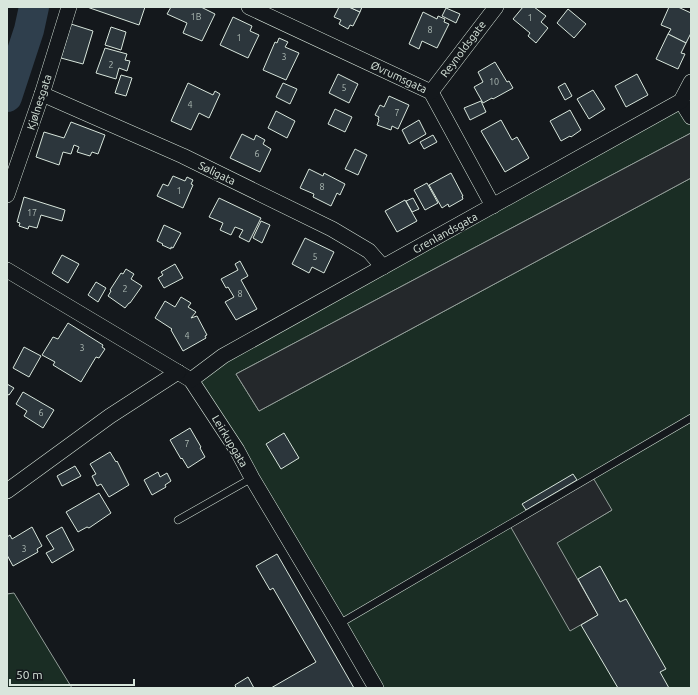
<svg xmlns="http://www.w3.org/2000/svg" width="698" height="695" viewBox="0 0 698 695" font-family="Ubuntu,sans-serif">
  <rect width="100%" height="100%" fill="#14181c"/>
  <g fill="#1a2d24" stroke="#939e99" fill-rule="evenodd">
    <path d="M 681,101 L 691,117 L 691,133 L 236,374 L 259,411 L 691,178 L 691,688 L 376,688 L 191,380 ZM 612,510 L 556,543 L 598,615 L 509,524 Z"/>
    <polygon points="14,593 72,688 7,688 7,594"/>
  </g>
  <g fill="#24282b" stroke="#939e99">
    <polygon points="691,133 691,178 259,411 236,374"/>
    <polygon points="592,476 612,510 557,543 598,615 570,631 509,524"/>
  </g>
  <g fill="none" stroke-linecap="round" stroke-linejoin="round">
    <polyline stroke="#2f3f4d" stroke-width="30" points="7,97 29,30 34,7"/>
  </g>
  <g fill="#2c363c" stroke="#d8e6dc">
    <polygon points="87,7 145,7 139,25"/>
    <polygon points="171,7 201,7 215,14 202,41 183,33 187,23 167,14"/>
    <polygon points="339,7 349,7 360,12 353,26 350,25 348,29 339,24 341,20 334,17"/>
    <polygon points="349,7 362,7 360,12"/>
    <polygon points="523,7 534,7 546,16 541,22 548,28 536,43 528,36 530,33 513,19"/>
    <polygon points="669,7 678,7 691,13 691,33 686,43 668,34 671,29 661,25"/>
    <polygon points="446,8 460,14 456,23 442,16"/>
    <polygon points="568,9 586,24 574,38 557,23"/>
    <polygon points="423,12 437,19 438,16 445,19 444,22 449,24 437,48 422,41 419,49 409,44"/>
    <polygon points="233,17 252,26 250,31 259,35 248,58 220,45"/>
    <polygon points="71,24 93,31 83,64 61,58"/>
    <polygon points="111,27 126,32 121,50 105,45"/>
    <polygon points="668,34 686,43 681,53 685,54 678,69 656,59"/>
    <polygon points="279,38 288,42 285,47 299,53 286,80 263,70 275,42 277,43"/>
    <polygon points="105,48 127,54 125,60 130,61 127,71 119,68 116,79 96,73"/>
    <polygon points="495,62 507,82 509,81 513,88 493,99 492,98 483,103 474,87 483,82 478,72"/>
    <polygon points="338,74 358,84 349,103 329,93"/>
    <polygon points="637,74 648,95 626,107 615,86"/>
    <polygon points="121,75 132,78 126,96 115,93"/>
    <polygon points="188,83 213,95 215,91 220,94 209,118 199,113 191,130 171,121"/>
    <polygon points="283,83 297,89 290,104 276,97"/>
    <polygon points="565,83 572,96 565,100 558,87"/>
    <polygon points="593,90 605,109 589,119 577,99"/>
    <polygon points="389,96 409,105 398,129 392,126 391,130 377,125 379,120 378,119 379,117 375,115 380,105 384,107"/>
    <polygon points="481,101 486,112 470,120 464,108"/>
    <polygon points="335,109 352,117 345,132 328,124"/>
    <polygon points="570,110 581,130 571,137 570,136 561,141 550,121"/>
    <polygon points="276,111 295,121 287,138 268,128"/>
    <polygon points="419,120 426,134 409,144 402,130"/>
    <polygon points="501,120 512,140 517,137 529,158 505,172 481,131"/>
    <polygon points="71,122 105,135 98,154 92,152 90,156 77,152 79,147 74,145 71,154 63,152 59,165 36,157 44,132 64,138"/>
    <polygon points="242,134 254,140 256,135 265,140 263,144 271,149 260,172 230,158"/>
    <polygon points="433,135 437,142 424,149 420,142"/>
    <polygon points="355,149 367,155 358,175 345,169"/>
    <polygon points="309,169 323,176 324,173 345,184 340,195 337,193 331,206 313,197 314,194 300,188"/>
    <polygon points="451,173 463,196 462,196 463,199 449,207 448,204 442,208 429,185"/>
    <polygon points="173,176 185,181 187,177 193,180 191,184 193,185 183,208 157,196 163,184 168,186"/>
    <polygon points="427,183 438,203 425,210 414,190"/>
    <polygon points="24,197 65,210 62,221 41,215 37,228 29,226 28,229 19,226 20,223 17,222"/>
    <polygon points="219,198 261,218 249,242 239,237 243,230 235,227 231,235 220,230 223,223 209,217"/>
    <polygon points="413,198 419,209 412,212 406,201"/>
    <polygon points="405,200 417,221 397,232 385,211"/>
    <polygon points="261,221 270,225 262,243 253,238"/>
    <polygon points="164,225 181,233 173,248 171,247 171,249 162,245 163,244 157,241"/>
    <polygon points="305,238 334,252 324,273 312,267 309,273 292,264"/>
    <polygon points="62,255 79,264 68,283 52,273"/>
    <polygon points="240,261 248,276 241,280 257,309 236,320 225,302 234,297 228,287 226,288 221,279 238,270 235,264"/>
    <polygon points="175,264 183,278 164,288 158,278 163,275 161,272"/>
    <polygon points="126,269 134,274 131,279 142,286 130,303 129,303 125,308 108,296 111,291 110,290 121,273 123,274"/>
    <polygon points="96,282 106,288 98,302 88,295"/>
    <polygon points="181,297 191,303 188,307 196,312 191,318 197,316 207,335 205,336 206,338 183,351 171,330 172,329 155,318 165,301 175,307"/>
    <polygon points="68,323 103,345 102,347 105,349 99,358 96,357 81,382 53,365 55,362 42,355 53,337 58,339"/>
    <polygon points="24,347 41,356 29,377 13,368"/>
    <polygon points="7,384 14,388 9,395 7,394"/>
    <polygon points="23,392 54,410 43,428 24,416 27,411 16,404"/>
    <polygon points="190,428 201,447 200,448 205,457 188,468 182,458 181,459 170,440"/>
    <polygon points="284,433 299,458 281,469 266,444"/>
    <polygon points="110,452 116,462 117,461 129,485 109,497 101,484 97,486 92,476 96,474 90,464"/>
    <polygon points="75,466 81,476 62,486 57,476"/>
    <polygon points="158,472 160,477 167,473 171,481 165,485 166,487 152,495 144,480"/>
    <polygon points="573,474 577,480 526,510 522,504"/>
    <polygon points="99,493 111,513 89,528 87,527 78,532 66,512"/>
    <polygon points="32,527 42,546 37,549 38,552 13,566 7,555 7,537 10,535 12,539"/>
    <polygon points="62,527 74,550 52,563 46,553 54,549 46,536"/>
    <polygon points="277,554 354,688 271,688 316,662 273,588 270,590 256,566"/>
    <polygon points="600,566 620,602 626,599 666,669 660,672 669,688 618,688 581,625 598,615 578,579"/>
    <polygon points="248,677 254,688 236,688 235,685"/>
  </g>
  <g fill="none" stroke-linecap="round" stroke-linejoin="round">
    <g stroke="#d8e6dc" stroke-width="8">
      <g id="service">
        <polyline points="178,520 252,478"/>
        <polyline points="339,624 691,418"/>
      </g>
    </g>
    <g stroke="#d8e6dc" stroke-width="16">
      <g id="minor">
        <polyline points="249,7 431,92 493,206"/>
        <polyline points="431,92 496,7"/>
        <polyline points="42,94 183,156 332,229 369,251 383,267"/>
        <polyline points="681,101 691,117"/>
        <polyline points="7,195 42,94 69,7"/>
        <polyline points="7,270 191,380 237,450 252,478 339,624 376,688"/>
        <polyline points="191,380 223,356 681,101 691,82"/>
        <polyline points="7,491 110,416 178,372"/>
      </g>
    </g>
    <use href="#service" stroke="#14181c" stroke-width="7"/>
    <use href="#minor" stroke="#14181c" stroke-width="15"/>
  </g>
  <g text-anchor="middle" stroke-width="3" stroke-linejoin="round" paint-order="stroke">
    <g font-size="9" fill="#adbab4">
      <text x="196" y="20">1B</text>
      <text x="530" y="21">1</text>
      <text x="430" y="33">8</text>
      <text x="239" y="41">1</text>
      <text x="284" y="60">3</text>
      <text x="111" y="68">2</text>
      <text x="494" y="85">10</text>
      <text x="344" y="91">5</text>
      <text x="190" y="108">4</text>
      <text x="397" y="116">7</text>
      <text x="257" y="157">6</text>
      <text x="322" y="190">8</text>
      <text x="179" y="194">1</text>
      <text x="32" y="216">17</text>
      <text x="315" y="260">5</text>
      <text x="125" y="292">2</text>
      <text x="240" y="297">8</text>
      <text x="187" y="339">4</text>
      <text x="82" y="351">3</text>
      <text x="41" y="416">6</text>
      <text x="187" y="447">7</text>
      <text x="24" y="552">3</text>
    </g>
    <g font-size="11" fill="#d8e6dc" stroke="#14181c">
      <text transform="translate(463 49) rotate(-53)" y="4">Reynoldsgate</text>
      <text transform="translate(399 77) rotate(25)" y="4">Øvrumsgata</text>
      <text transform="translate(39 102) rotate(-72)" y="4">Kjølnesgata</text>
      <text transform="translate(217 173) rotate(26)" y="4">Søligata</text>
      <text transform="translate(445 233) rotate(-29)" y="4">Grenlandsgata</text>
      <text transform="translate(230 441) rotate(59)" y="4">Leirkupgata</text>
    </g>
  </g>
  <rect width="698" height="695" fill="none" stroke="#d8e6dc" stroke-width="16"/>
  <path d="M10 679v6h124v-6" fill="none" stroke="#d8e6dc" stroke-width="2"/>
  <text x="16" y="679" font-size="12" fill="#d8e6dc" stroke="#14181c" stroke-width="3" paint-order="stroke">50 m</text>
</svg>
